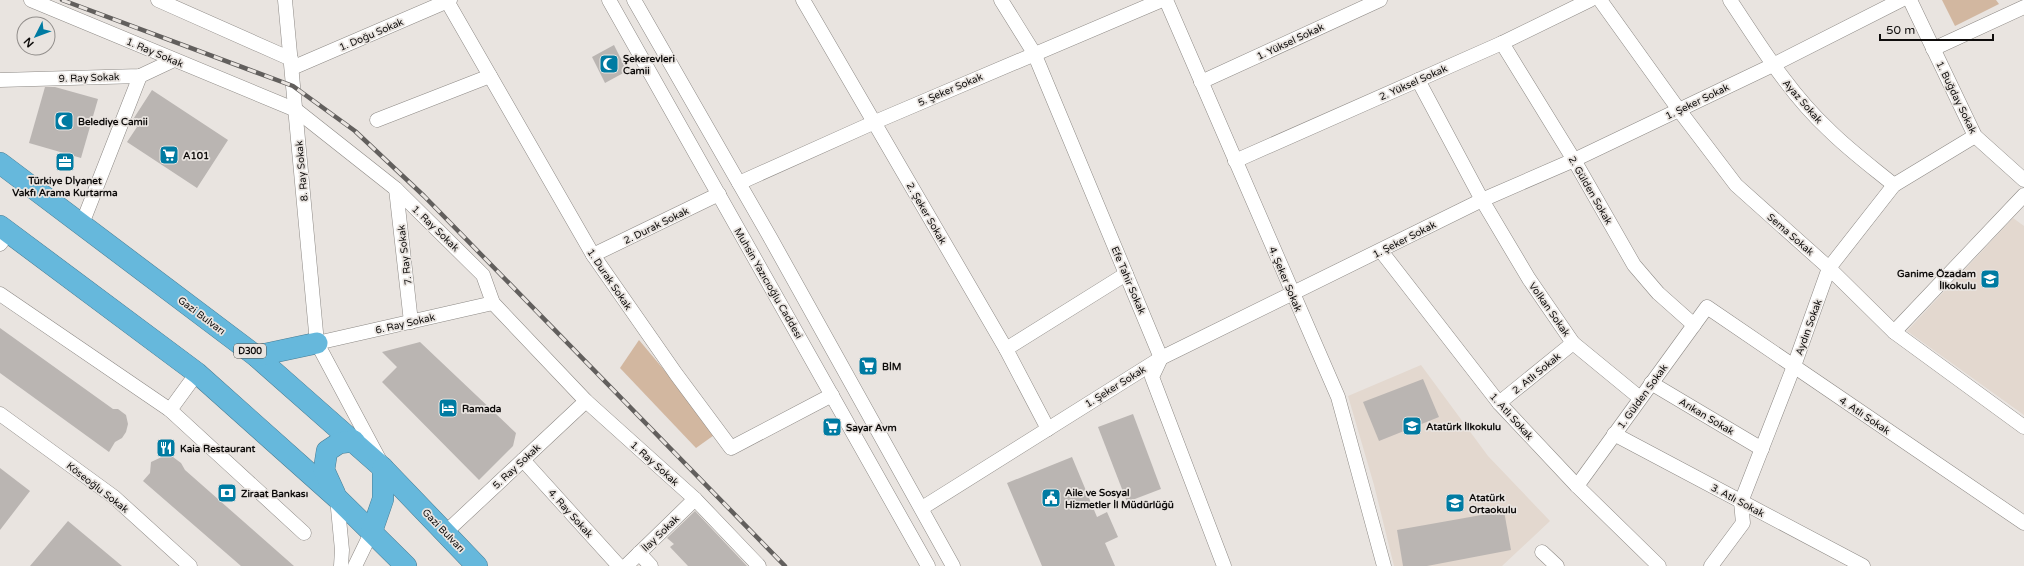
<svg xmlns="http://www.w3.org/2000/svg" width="2024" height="566" viewBox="0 0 2024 566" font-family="'Varela Round',sans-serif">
  <rect width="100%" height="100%" fill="#e9e4e0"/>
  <g fill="#e3d8cf">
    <polygon points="2013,218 2024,226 2024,415 1907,331"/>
    <polygon points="1421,365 1488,456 1550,521 1502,566 1394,566 1374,485 1348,396"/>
  </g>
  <g fill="#d2b7a0">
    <polygon points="1942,0 1996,0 1999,4 1955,26"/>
    <polygon points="639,340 717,433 696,448 620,368"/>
  </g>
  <g fill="#bab5b2">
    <polygon points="614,45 627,71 605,83 592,57"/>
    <polygon points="45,87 55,87 98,99 81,158 29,143"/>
    <polygon points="152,90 228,140 197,188 127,142 137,127 131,123 132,121"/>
    <polygon points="0,328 113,409 118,409 126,415 128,424 126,432 122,438 115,442 109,452 0,373"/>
    <polygon points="420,342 516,433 513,446 479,480 382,382 397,367 382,352"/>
    <polygon points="1423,379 1439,417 1379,441 1363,402"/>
    <polygon points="1133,414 1161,489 1127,502 1098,427"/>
    <polygon points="166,455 173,457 181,463 185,470 294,566 241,566 143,481 150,473 151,462"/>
    <polygon points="1072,457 1097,517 1107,512 1118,537 1105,543 1115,566 1042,566 1007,483"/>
    <polygon points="0,468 30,491 0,530"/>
    <polygon points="695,511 747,566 688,566 670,547 674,544 667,538"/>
    <polygon points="1504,511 1511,550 1427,566 1403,566 1397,530"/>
    <polygon points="68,521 122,566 30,566"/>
  </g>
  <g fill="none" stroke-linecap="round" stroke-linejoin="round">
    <g stroke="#8d8985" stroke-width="15">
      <g id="minor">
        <polyline points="31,0 296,110 396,189 483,275 493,303 586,401 695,499 759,566"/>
        <polyline points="158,0 291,59"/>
        <polyline points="285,0 317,343 379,459"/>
        <polyline points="609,0 928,566"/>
        <polyline points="634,0 771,239 953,566"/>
        <polyline points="803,0 1006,349 1048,429"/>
        <polyline points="1001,0 1034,53 1161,358 1152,377 1224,566"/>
        <polyline points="1166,0 1338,397 1384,566"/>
        <polyline points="1600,0 1679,110 1736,185 1829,268 1894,332 2024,427"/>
        <path d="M 1730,0 C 1760,45 1789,93 1829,130 C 1849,150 1872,167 1894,185"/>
        <polyline points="1910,0 1975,136 2024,180"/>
        <polyline points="447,1 593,255 676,374 731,448 832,395"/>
        <polyline points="1502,43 1574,160 1634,265 1658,293 1694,325"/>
        <polyline points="1933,49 2024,7"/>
        <polyline points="292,68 450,0"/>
        <polyline points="0,80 140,76 174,60"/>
        <polyline points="1418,80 1482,200 1529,279 1573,343 1640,398"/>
        <polyline points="1201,82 1380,0"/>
        <polyline points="377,120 490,76"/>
        <polyline points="1235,161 1502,43 1590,0"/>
        <polyline points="739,183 875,122 1162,0"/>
        <polyline points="396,189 411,322"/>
        <polyline points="82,224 140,76"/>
        <polyline points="0,244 9,232"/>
        <polyline points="1381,251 1499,403 1577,486 1659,566"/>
        <polyline points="593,255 719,194"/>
        <polyline points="0,294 170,410 304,533"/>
        <polyline points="1894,332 2024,195"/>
        <polyline points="317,343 493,303"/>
        <polyline points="1006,349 1126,274"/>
        <polyline points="1651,383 1762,449"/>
        <polyline points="1499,403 1573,343"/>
        <polyline points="170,410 197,373"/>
        <polyline points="0,414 114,497 190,566"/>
        <polyline points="1614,434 1863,566"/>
        <polyline points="523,460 619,566"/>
        <polyline points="1577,486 1707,307 2024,523"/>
        <polyline points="337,498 342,550 341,566"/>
        <polyline points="922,508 1161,358 1482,200 1574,160 1773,65 1901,0"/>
        <polyline points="446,532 586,401"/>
        <polyline points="1542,552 1557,566"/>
        <polyline points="639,553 651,566"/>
        <polyline points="355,566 372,531"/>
        <polyline points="626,566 695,499"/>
        <polyline points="1711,566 1743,523 1741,502 1794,366 1829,268 1894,185 1975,136"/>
      </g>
    </g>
    <g stroke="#487c93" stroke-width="22">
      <g id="highway">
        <polyline points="0,163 256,356 383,468 477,566"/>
        <polyline points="0,226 197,373 337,498 406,566"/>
        <polyline points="256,356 317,343"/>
        <polyline points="335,494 324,470 327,451 339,443 354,441"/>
        <polyline points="372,531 383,499 383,468"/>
      </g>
    </g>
    <use href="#minor" stroke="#fff" stroke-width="14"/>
    <use href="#highway" stroke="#66b8dc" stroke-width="21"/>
    <g stroke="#625f5d" stroke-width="4.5">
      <polyline id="rail" points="62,0 293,86 355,131 424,196 785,566"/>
    </g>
    <use href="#rail" stroke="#e9e4e0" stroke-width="3" stroke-dasharray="9" stroke-linecap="butt"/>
  </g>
  <defs>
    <g id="mosque-square" transform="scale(1)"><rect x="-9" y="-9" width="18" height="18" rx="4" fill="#007ba2" stroke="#e9e4e0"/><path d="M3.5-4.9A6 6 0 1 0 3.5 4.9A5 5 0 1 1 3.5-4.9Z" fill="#fff"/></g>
    <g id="supermarket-square" transform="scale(1)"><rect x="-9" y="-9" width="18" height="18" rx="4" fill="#007ba2" stroke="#e9e4e0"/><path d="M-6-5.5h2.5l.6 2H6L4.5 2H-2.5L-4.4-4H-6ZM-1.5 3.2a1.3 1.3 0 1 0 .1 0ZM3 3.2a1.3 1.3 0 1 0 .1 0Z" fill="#fff"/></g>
    <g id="office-square" transform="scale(1)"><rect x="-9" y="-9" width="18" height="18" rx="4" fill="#007ba2" stroke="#e9e4e0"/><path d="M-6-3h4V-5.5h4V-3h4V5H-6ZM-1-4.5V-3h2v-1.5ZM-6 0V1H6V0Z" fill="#fff"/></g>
    <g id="school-square" transform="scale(1)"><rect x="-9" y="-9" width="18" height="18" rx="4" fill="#007ba2" stroke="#e9e4e0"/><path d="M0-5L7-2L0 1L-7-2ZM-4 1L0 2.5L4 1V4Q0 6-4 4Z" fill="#fff"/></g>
    <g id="hotel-square" transform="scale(1)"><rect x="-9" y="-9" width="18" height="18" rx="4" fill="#007ba2" stroke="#e9e4e0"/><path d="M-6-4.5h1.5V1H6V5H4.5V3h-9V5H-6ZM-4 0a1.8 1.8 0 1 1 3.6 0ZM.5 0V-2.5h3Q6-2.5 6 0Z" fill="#fff"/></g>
    <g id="restaurant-square" transform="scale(1)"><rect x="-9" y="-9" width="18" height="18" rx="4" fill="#007ba2" stroke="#e9e4e0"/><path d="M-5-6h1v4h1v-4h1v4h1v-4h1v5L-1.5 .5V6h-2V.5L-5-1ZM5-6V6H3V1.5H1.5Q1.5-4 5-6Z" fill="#fff"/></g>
    <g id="bank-square" transform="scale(1)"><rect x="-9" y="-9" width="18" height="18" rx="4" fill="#007ba2" stroke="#e9e4e0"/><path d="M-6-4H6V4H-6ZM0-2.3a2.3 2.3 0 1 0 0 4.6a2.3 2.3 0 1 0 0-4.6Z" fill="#fff"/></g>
    <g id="civic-square" transform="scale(1)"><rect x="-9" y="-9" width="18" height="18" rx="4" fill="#007ba2" stroke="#e9e4e0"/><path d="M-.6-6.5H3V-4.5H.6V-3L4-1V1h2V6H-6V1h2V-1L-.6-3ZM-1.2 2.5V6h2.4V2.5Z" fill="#fff"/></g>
  </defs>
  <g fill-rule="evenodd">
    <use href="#mosque-square" x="609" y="64"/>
    <use href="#mosque-square" x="64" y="121"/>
    <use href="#supermarket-square" x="169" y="155"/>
    <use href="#office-square" x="65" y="162"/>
    <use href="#school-square" x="1990" y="279"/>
    <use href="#supermarket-square" x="868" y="366"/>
    <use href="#hotel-square" x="448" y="408"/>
    <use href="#school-square" x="1412" y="426"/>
    <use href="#supermarket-square" x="832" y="427"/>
    <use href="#restaurant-square" x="166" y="448"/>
    <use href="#bank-square" x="227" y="493"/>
    <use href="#civic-square" x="1051" y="498"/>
    <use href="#school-square" x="1455" y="503"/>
  </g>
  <g text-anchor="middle" stroke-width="3.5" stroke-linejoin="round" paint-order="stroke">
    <rect fill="#e9e4e0" stroke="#504e4c" stroke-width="1" x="234" y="344" width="32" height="14" rx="3"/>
    <g font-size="9" font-weight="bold" fill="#0f0d0c">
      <text x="250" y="354">D300</text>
    </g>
    <g font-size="10" fill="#0f0d0c" stroke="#e9e4e0">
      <text transform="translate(371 34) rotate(-23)" y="4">1. Doğu Sokak</text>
      <text transform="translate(1290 41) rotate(-25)" y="4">1. Yüksel Sokak</text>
      <text transform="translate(155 52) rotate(23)" y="4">1. Ray Sokak</text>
      <text transform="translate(89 77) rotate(-2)" y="4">9. Ray Sokak</text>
      <text transform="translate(1413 82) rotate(-24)" y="4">2. Yüksel Sokak</text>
      <text transform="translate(950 89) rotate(-23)" y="4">5. Şeker Sokak</text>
      <text transform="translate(1957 97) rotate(64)" y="4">1. Buğday Sokak</text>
      <text transform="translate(1697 101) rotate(-26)" y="4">1. Şeker Sokak</text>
      <text transform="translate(1803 101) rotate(49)" y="4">Ayaz Sokak</text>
      <text transform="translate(301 171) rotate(-95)" y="4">8. Ray Sokak</text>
      <text transform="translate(1591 190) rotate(60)" y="4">2. Gülden Sokak</text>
      <text transform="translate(927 213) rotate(60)" y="4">2. Şeker Sokak</text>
      <text transform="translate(656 225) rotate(-26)" y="4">2. Durak Sokak</text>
      <text transform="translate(436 228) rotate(44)" y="4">1. Ray Sokak</text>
      <text transform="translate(1791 234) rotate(41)" y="4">Sema Sokak</text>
      <text transform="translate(1404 239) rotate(-27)" y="4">1. Şeker Sokak</text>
      <text transform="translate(404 255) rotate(-97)" y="4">7. Ray Sokak</text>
      <text transform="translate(610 279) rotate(56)" y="4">1. Durak Sokak</text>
      <text transform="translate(1286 279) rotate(67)" y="4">4. Şeker Sokak</text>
      <text transform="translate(1129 280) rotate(67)" y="4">Efe Tahir Sokak</text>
      <text transform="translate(769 283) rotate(60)" y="4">Muhsin Yazıcıoğlu Caddesi</text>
      <text transform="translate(1550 309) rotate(55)" y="4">Volkan Sokak</text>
      <text transform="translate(202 315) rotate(37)" y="4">Gazi Bulvarı</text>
      <text transform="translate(405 323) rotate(-13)" y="4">6. Ray Sokak</text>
      <text transform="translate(1808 327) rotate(-70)" y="4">Aydın Sokak</text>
      <text transform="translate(1536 373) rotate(-39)" y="4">2. Atlı Sokak</text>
      <text transform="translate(1115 386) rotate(-32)" y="4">1. Şeker Sokak</text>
      <text transform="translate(1642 396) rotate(-54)" y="4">1. Gülden Sokak</text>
      <text transform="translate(1865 415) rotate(34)" y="4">4. Atlı Sokak</text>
      <text transform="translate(1512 416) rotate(48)" y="4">1. Atlı Sokak</text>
      <text transform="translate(1707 416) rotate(31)" y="4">Arıkan Sokak</text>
      <text transform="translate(655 463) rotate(42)" y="4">1. Ray Sokak</text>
      <text transform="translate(516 466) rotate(-43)" y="4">5. Ray Sokak</text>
      <text transform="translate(98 487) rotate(38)" y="4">Köseoğlu Sokak</text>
      <text transform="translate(1738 500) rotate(28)" y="4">3. Atlı Sokak</text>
      <text transform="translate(571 513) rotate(48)" y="4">4. Ray Sokak</text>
      <text transform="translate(444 530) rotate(46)" y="4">Gazi Bulvarı</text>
      <text transform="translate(660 533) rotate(-44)" y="4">İlay Sokak</text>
    </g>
    <g font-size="10" font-weight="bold" fill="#0f0d0c" stroke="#e9e4e0" text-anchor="start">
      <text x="623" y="62">Şekerevleri<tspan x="623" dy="12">Camii</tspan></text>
      <text x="78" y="125">Belediye Camii</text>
      <text x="183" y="159">A101</text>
      <text x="65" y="184" text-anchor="middle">Türkiye Dİyanet<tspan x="65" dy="12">Vakfı Arama Kurtarma</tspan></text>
      <text x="1976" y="277" text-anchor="end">Ganime Özadam<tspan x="1976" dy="12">İlkokulu</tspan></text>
      <text x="882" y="370">BİM</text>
      <text x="462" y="412">Ramada</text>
      <text x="1426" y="430">Atatürk İlkokulu</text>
      <text x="846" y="431">Sayar Avm</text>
      <text x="180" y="452">Kaia Restaurant</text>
      <text x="1065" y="496">Aile ve Sosyal<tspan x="1065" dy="12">Hizmetler İl Müdürlüğü</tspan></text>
      <text x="241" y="497">Ziraat Bankası</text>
      <text x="1469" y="501">Atatürk<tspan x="1469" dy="12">Ortaokulu</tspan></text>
    </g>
  </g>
  <g transform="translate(36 36) rotate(228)"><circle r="19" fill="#e9e4e0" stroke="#928e8b"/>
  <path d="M0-3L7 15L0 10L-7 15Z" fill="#007ba2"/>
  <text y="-6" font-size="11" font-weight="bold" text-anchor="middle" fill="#0f0d0c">N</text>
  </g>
  <path d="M1880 34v6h113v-6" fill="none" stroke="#0f0d0c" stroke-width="2"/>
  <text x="1886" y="34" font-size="12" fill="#0f0d0c" stroke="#e9e4e0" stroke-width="3" paint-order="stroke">50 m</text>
</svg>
